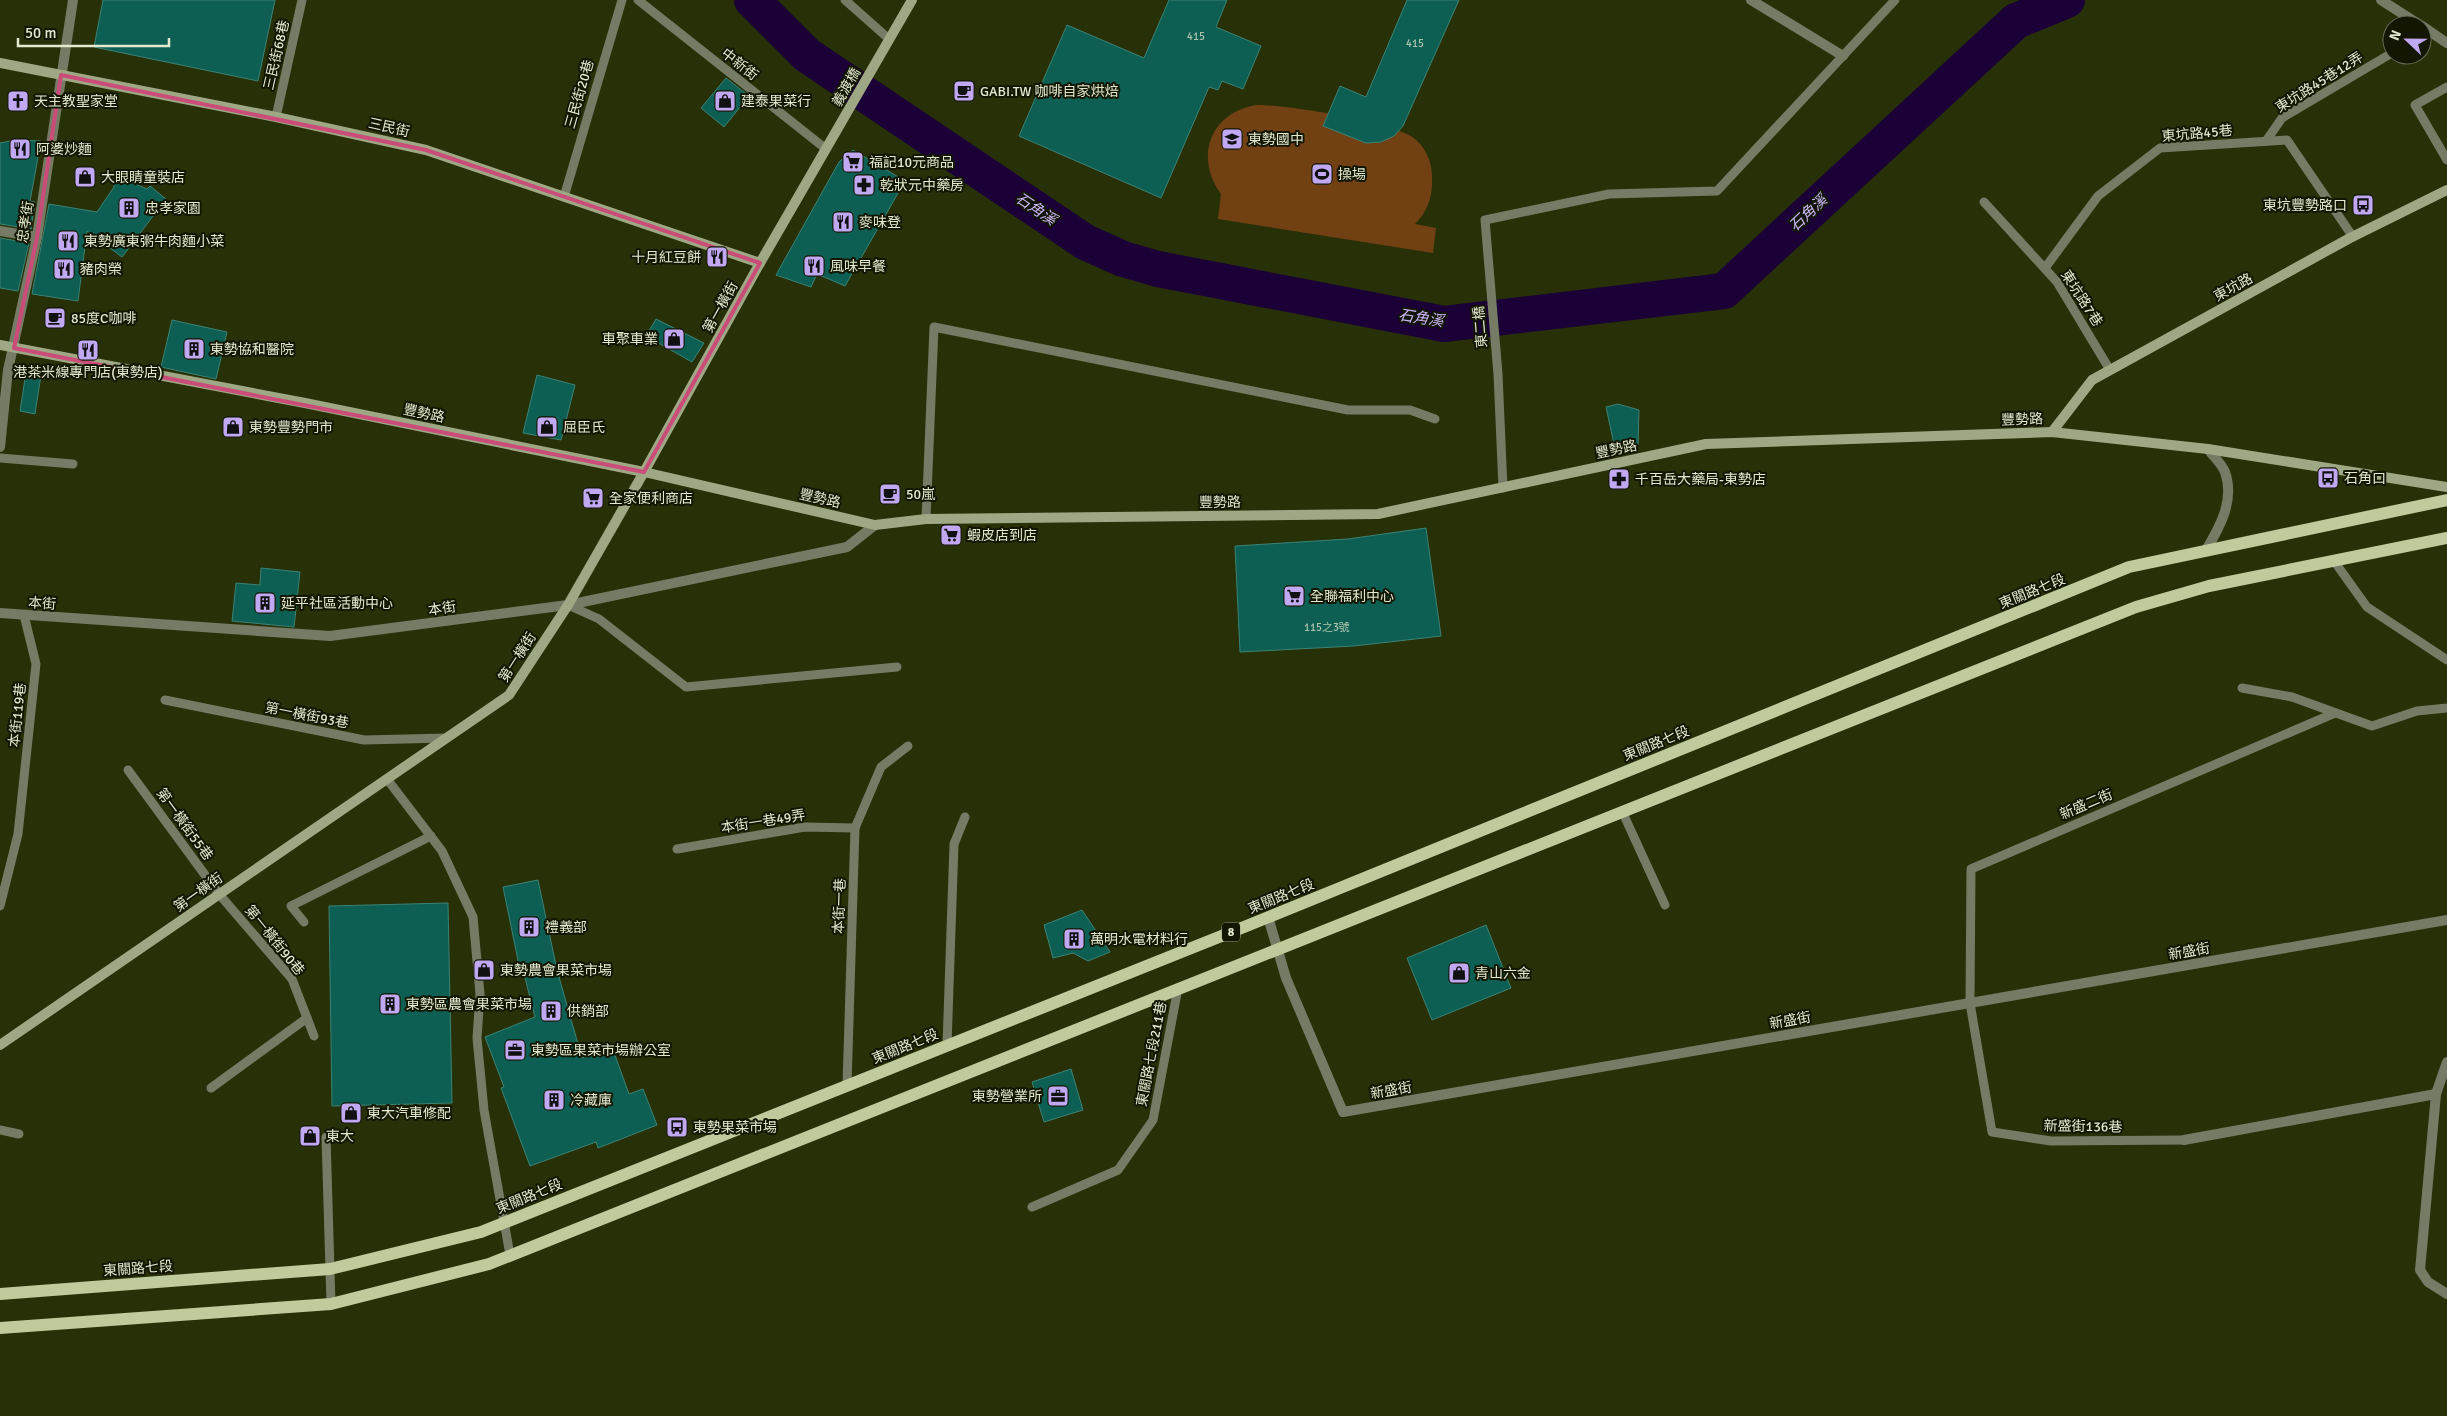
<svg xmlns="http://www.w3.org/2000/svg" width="2447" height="1416" viewBox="0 0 2447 1416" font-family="Signika,'Noto Sans TC',sans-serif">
  <rect width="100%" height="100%" fill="#283008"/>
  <path fill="#714114" d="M 1256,105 C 1283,104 1396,122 1415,139 C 1428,150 1433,166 1432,183 C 1432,199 1426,213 1415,224 L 1436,228 L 1433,253 L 1218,219 L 1221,194 C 1194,157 1210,113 1256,105 Z"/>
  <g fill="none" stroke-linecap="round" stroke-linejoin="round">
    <polyline stroke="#1a0036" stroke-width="36" points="752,0 807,55 1085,242 1123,259 1158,269 1444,324 1724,291 2016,21 2067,0"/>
  </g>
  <g fill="#0e5f53" stroke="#3b8375">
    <polygon points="103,0 275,0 258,81 94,47"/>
    <polygon points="1169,0 1227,0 1216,27 1261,46 1243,89 1222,81 1218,90 1209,87 1161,198 1019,136 1067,25 1144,58"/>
    <polygon points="1407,0 1459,0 1403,126 1394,136 1381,142 1366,143 1323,126 1340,86 1366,97"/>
    <polygon points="726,78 749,96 724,127 701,108"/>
    <polygon points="15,140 41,141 30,201 35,202 31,229 0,224 0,143"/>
    <polygon points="853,150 905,181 845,286 817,274 811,287 776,275 839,162"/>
    <polygon points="115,175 147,189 150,186 166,199 122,257 87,231 78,301 32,294 49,204 97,212 114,187"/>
    <polygon points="0,238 29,243 18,291 0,288"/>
    <polygon points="656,319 704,343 692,362 646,336"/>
    <polygon points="172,320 227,332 216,379 161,367"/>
    <polygon points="26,372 41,375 35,414 20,411"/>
    <polygon points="537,375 575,385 561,440 523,433"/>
    <polygon points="1618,404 1639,410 1638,445 1615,449 1606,407"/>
    <polygon points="1426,528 1441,636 1354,646 1240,652 1235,546 1348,539"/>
    <polygon points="261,568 300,572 294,627 232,621 236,583 260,585"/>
    <polygon points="538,880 557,970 582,1058 612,1047 629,1094 643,1089 657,1125 598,1148 596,1142 530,1166 501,1088 504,1087 485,1037 535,1017 524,974 521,975 503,887"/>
    <polygon points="448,903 452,1103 332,1106 329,906"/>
    <polygon points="1082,910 1110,952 1088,961 1073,953 1053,958 1044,925"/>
    <polygon points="1486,925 1511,988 1432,1020 1407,958"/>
    <polygon points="1071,1069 1083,1110 1044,1122 1032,1082"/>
  </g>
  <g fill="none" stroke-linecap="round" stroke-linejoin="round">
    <g stroke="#757b65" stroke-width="9">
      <polyline points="638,0 826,149"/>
      <polyline points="845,0 889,39"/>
      <polyline points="2447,87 2415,105 2447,160"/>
      <polyline points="276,117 302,0"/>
      <polyline points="2266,141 2282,118 2392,53"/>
      <polyline points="564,197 622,0"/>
      <polyline points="1984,202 2057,282 2110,370"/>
      <polyline points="2045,268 2098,196 2160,148 2287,140 2353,237"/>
      <polyline points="0,458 73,464"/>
      <polyline points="1503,488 1498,374 1485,220 1609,194 1717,191 1895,0"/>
      <polyline points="926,519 934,327 1348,410 1410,410 1435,419"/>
      <polyline points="2334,561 2367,607 2447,660"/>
      <polyline points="568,605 599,619 686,687 897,667"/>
      <polyline points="2242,688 2292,697 2372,726 2417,711 2447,708"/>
      <polyline points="165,700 364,740 446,738"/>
      <polyline points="128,770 219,894 292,979 314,1036"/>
      <polyline points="387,779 442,851 473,917 480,994 477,1038 484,1110 510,1255"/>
      <polyline points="1622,811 1665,905"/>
      <polyline points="677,849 805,827 855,828"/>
      <polyline points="0,906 18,834 36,664 24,615"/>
      <polyline points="304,922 291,906 431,836"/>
      <polyline points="947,1045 954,844 965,817"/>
      <polyline points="847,1085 855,828 881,767 908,746"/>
      <polyline points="211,1088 307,1018"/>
      <polyline points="0,1130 19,1134"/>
      <polyline points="326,1137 331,1304"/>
      <polyline points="2184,1140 2051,1141 1992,1132 1970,1003 1971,869 2335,713"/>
      <polyline points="1032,1207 1118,1170 1153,1120 1178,988"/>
    </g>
    <g stroke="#757b65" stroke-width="10">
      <polyline points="1751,0 1843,56"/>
      <polyline points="2381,0 2420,25"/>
      <polyline points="2422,26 2447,43"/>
      <polyline points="0,231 37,237"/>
      <polyline points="0,447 8,370 37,237 73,0"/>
      <path d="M 2206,550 C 2220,527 2235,500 2225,472 C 2222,464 2213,456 2208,449"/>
      <polyline points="0,613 330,636 568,605 847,547 875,525"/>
      <polyline points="1268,917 1286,978 1343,1112 2447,920"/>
      <polyline points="2447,1062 2436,1094 2420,1270 2428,1282 2447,1294"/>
      <polyline points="2184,1140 2436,1094"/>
    </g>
    <g stroke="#9fa885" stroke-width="10">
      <polyline points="0,63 276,117 426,150 760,263"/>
      <polyline points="0,345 305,403 644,472 875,525 926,519 1378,514 1706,444 2052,432 2208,449 2447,487"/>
      <polyline points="2052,432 2092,380 2350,238 2447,190"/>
      <polyline points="0,1045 509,695 568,605 644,472 760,263 912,0"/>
    </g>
    <g stroke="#bfcb9d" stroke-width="12">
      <polyline points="0,1294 330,1269 481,1232 1244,927 2129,567 2447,500"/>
      <polyline points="0,1328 331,1304 489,1264 2136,607 2209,586 2447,538"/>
    </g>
  </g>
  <path fill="none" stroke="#ca4c78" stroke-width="4" stroke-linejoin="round" d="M 61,75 L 426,150 L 760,263 L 644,472 L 14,348 L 37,237 Z"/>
  <defs>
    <g id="cafe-square" transform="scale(1.125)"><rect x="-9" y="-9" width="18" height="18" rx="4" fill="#c1a8f3" stroke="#121603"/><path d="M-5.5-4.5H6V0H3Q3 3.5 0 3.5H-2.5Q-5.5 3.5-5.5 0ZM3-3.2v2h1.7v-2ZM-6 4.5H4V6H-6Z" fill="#111"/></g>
    <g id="church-square" transform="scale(1.125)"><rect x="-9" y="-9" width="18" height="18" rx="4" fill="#c1a8f3" stroke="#121603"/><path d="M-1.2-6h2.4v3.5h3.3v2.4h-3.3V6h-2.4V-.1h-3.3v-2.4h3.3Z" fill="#111"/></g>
    <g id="shop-square" transform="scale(1.125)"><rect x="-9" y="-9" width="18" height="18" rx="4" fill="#c1a8f3" stroke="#121603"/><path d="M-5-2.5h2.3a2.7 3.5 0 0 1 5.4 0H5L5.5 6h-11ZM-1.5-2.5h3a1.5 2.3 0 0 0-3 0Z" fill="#111"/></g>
    <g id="school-square" transform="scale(1.125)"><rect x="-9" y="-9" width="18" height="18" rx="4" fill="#c1a8f3" stroke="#121603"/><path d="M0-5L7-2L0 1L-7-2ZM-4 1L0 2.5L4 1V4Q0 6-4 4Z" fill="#111"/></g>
    <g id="restaurant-square" transform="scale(1.125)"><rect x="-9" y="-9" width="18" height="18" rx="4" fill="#c1a8f3" stroke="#121603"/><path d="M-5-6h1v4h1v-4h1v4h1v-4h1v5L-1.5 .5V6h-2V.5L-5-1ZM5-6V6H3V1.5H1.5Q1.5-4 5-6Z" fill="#111"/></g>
    <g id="supermarket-square" transform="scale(1.125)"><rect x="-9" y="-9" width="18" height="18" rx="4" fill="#c1a8f3" stroke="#121603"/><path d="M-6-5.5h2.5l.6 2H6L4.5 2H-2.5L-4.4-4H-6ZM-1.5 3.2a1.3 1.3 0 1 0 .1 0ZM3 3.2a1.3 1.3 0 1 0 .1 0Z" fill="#111"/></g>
    <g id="stadium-square" transform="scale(1.125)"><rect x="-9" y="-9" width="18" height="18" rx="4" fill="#c1a8f3" stroke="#121603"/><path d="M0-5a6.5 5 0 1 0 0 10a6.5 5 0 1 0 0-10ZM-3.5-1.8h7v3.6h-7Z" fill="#111"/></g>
    <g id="pharmacy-square" transform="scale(1.125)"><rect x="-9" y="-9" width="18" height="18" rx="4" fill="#c1a8f3" stroke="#121603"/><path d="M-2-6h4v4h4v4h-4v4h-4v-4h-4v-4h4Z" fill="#111"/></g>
    <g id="bus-square" transform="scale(1.125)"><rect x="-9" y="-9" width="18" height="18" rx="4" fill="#c1a8f3" stroke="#121603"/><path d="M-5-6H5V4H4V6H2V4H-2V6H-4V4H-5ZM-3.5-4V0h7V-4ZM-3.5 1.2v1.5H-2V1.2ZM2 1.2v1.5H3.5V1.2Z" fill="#111"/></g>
    <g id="building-square" transform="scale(1.125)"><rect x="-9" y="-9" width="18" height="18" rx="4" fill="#c1a8f3" stroke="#121603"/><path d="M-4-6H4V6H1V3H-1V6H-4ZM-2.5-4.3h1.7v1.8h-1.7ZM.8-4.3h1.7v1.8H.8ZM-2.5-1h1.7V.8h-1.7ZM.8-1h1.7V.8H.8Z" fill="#111"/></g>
    <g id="office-square" transform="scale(1.125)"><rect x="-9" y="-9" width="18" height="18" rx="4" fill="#c1a8f3" stroke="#121603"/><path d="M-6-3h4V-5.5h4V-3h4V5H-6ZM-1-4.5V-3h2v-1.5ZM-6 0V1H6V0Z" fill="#111"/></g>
  </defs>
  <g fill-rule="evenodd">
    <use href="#cafe-square" x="964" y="91"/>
    <use href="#church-square" x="18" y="101"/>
    <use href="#shop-square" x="725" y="101"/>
    <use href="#school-square" x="1232" y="139"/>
    <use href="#restaurant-square" x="20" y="149"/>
    <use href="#supermarket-square" x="853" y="162"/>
    <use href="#stadium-square" x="1322" y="174"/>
    <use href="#shop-square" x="85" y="177"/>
    <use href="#pharmacy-square" x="864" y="185"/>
    <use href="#bus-square" x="2363" y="205"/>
    <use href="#building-square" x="129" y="208"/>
    <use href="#restaurant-square" x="843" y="222"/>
    <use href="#restaurant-square" x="68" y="241"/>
    <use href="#restaurant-square" x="717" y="257"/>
    <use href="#restaurant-square" x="814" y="266"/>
    <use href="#restaurant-square" x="64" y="269"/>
    <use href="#cafe-square" x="55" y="318"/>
    <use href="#shop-square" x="674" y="339"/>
    <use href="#building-square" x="194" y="349"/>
    <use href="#restaurant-square" x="88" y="350"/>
    <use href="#shop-square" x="233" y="427"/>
    <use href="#shop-square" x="547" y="427"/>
    <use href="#bus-square" x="2328" y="478"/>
    <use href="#pharmacy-square" x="1619" y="479"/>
    <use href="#cafe-square" x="890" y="494"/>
    <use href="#supermarket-square" x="593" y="498"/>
    <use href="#supermarket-square" x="951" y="535"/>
    <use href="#supermarket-square" x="1294" y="596"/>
    <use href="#building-square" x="265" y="603"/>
    <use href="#building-square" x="529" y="927"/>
    <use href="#building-square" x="1074" y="939"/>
    <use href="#shop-square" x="484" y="970"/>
    <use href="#shop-square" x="1459" y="973"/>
    <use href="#building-square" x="390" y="1004"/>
    <use href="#building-square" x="551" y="1011"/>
    <use href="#office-square" x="515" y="1050"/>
    <use href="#office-square" x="1058" y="1096"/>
    <use href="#building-square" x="554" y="1100"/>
    <use href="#shop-square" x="351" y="1113"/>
    <use href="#bus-square" x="677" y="1127"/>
    <use href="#shop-square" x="310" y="1136"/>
  </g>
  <g text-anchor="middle" stroke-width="4" stroke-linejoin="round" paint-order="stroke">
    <g font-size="11" fill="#adc6af">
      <text x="1196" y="40">415</text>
      <text x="1415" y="47">415</text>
      <text x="1327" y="631">115之3號</text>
    </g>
    <rect fill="#121603" stroke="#a4aa91" stroke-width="1" x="1222" y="922.5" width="18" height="19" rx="4"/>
    <g font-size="12" font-weight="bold" fill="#e2e9ce">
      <text x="1231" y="936">8</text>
    </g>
    <g font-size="14" fill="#e2e9ce" stroke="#121603">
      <text transform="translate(276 55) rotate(-77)" y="5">三民街68巷</text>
      <text transform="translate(740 64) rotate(38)" y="5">中新街</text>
      <text transform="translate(2319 82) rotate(-32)" y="5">東坑路45巷12弄</text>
      <text transform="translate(846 87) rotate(-60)" y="5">義渡橋</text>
      <text transform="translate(579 94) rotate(-74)" y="5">三民街20巷</text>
      <text transform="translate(389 127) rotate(13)" y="5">三民街</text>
      <text transform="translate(2197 133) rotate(-5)" y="5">東坑路45巷</text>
      <text transform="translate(25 222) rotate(-81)" y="5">忠孝街</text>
      <text transform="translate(2233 287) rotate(-29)" y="5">東坑路</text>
      <text transform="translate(2082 298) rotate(57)" y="5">東坑路7巷</text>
      <text transform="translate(720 307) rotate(-61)" y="5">第一橫街</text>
      <text transform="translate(1480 327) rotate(-95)" y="5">東二橋</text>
      <text transform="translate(424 413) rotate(12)" y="5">豐勢路</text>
      <text transform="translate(2022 419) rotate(-2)" y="5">豐勢路</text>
      <text transform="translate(1616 449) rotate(-12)" y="5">豐勢路</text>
      <text transform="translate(820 498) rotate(13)" y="5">豐勢路</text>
      <text transform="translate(1220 502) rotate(-1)" y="5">豐勢路</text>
      <text transform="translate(2032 591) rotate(-22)" y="5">東關路七段</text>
      <text transform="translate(42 603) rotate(4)" y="5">本街</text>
      <text transform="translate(442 608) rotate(-8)" y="5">本街</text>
      <text transform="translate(517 657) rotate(-57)" y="5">第一橫街</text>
      <text transform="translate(17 715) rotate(-84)" y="5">本街119巷</text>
      <text transform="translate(307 715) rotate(11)" y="5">第一橫街93巷</text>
      <text transform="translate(1656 743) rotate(-22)" y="5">東關路七段</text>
      <text transform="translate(2086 804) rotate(-23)" y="5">新盛二街</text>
      <text transform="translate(763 821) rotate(-9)" y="5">本街一巷49弄</text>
      <text transform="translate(185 824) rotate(54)" y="5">第一橫街55巷</text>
      <text transform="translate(198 892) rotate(-35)" y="5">第一橫街</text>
      <text transform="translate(1281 896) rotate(-22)" y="5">東關路七段</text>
      <text transform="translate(839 906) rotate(-88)" y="5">本街一巷</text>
      <text transform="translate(275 940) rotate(51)" y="5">第一橫街90巷</text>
      <text transform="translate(2189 951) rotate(-10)" y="5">新盛街</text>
      <text transform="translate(1790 1020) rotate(-10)" y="5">新盛街</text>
      <text transform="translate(905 1046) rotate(-22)" y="5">東關路七段</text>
      <text transform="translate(1151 1054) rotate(-79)" y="5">東關路七段211巷</text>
      <text transform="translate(1391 1090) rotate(-10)" y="5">新盛街</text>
      <text transform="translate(2083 1126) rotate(1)" y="5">新盛街136巷</text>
      <text transform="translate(529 1196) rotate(-22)" y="5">東關路七段</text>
      <text transform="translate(138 1268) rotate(-4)" y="5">東關路七段</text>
    </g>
    <g font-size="14" fill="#e2e9ce" stroke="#121603" text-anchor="start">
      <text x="980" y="96">GABI.TW 咖啡自家烘焙</text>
      <text x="34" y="106">天主教聖家堂</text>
      <text x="741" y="106">建泰果菜行</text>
      <text x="1248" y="144">東勢國中</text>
      <text x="36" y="154">阿婆炒麵</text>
      <text x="869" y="167">福記10元商品</text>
      <text x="1338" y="179">操場</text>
      <text x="101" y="182">大眼睛童裝店</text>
      <text x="880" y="190">乾狀元中藥房</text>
      <text x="2347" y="210" text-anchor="end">東坑豐勢路口</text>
      <text x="145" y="213">忠孝家園</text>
      <text x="859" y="227">麥味登</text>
      <text x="84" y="246">東勢廣東粥牛肉麵小菜</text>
      <text x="701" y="262" text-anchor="end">十月紅豆餅</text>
      <text x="830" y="271">風味早餐</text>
      <text x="80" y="274">豬肉榮</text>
      <text x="71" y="323">85度C咖啡</text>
      <text x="658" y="344" text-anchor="end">車聚車業</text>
      <text x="210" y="354">東勢協和醫院</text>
      <text x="88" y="377" text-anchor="middle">港茶米線專門店(東勢店)</text>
      <text x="249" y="432">東勢豐勢門市</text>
      <text x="563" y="432">屈臣氏</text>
      <text x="2344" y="483">石角口</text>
      <text x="1635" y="484">千百岳大藥局-東勢店</text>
      <text x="906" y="499">50嵐</text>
      <text x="609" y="503">全家便利商店</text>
      <text x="967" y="540">蝦皮店到店</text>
      <text x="1310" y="601">全聯福利中心</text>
      <text x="281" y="608">延平社區活動中心</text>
      <text x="545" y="932">禮義部</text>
      <text x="1090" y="944">萬明水電材料行</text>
      <text x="500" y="975">東勢農會果菜市場</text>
      <text x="1475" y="978">青山六金</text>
      <text x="406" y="1009">東勢區農會果菜市場</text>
      <text x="567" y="1016">供銷部</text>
      <text x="531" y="1055">東勢區果菜市場辦公室</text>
      <text x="1042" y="1101" text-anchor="end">東勢營業所</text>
      <text x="570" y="1105">冷藏庫</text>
      <text x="367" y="1118">東大汽車修配</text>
      <text x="693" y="1132">東勢果菜市場</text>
      <text x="326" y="1141">東大</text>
    </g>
    <g font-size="15" font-style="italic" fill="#cdb7f9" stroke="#121603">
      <text transform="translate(1036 209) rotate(34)" y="5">石角溪</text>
      <text transform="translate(1808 213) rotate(-43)" y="5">石角溪</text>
      <text transform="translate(1421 318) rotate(9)" y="5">石角溪</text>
    </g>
  </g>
  <g transform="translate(2407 40) rotate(292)"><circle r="24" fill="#121603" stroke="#656a54"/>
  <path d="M0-4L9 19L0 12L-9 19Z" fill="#c1a8f3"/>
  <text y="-8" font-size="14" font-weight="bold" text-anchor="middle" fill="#e2e9ce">N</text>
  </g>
  <path d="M18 38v8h151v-8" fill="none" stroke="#e2e9ce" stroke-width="2.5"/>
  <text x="25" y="38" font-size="15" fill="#e2e9ce" stroke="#121603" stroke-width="4" paint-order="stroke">50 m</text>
</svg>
